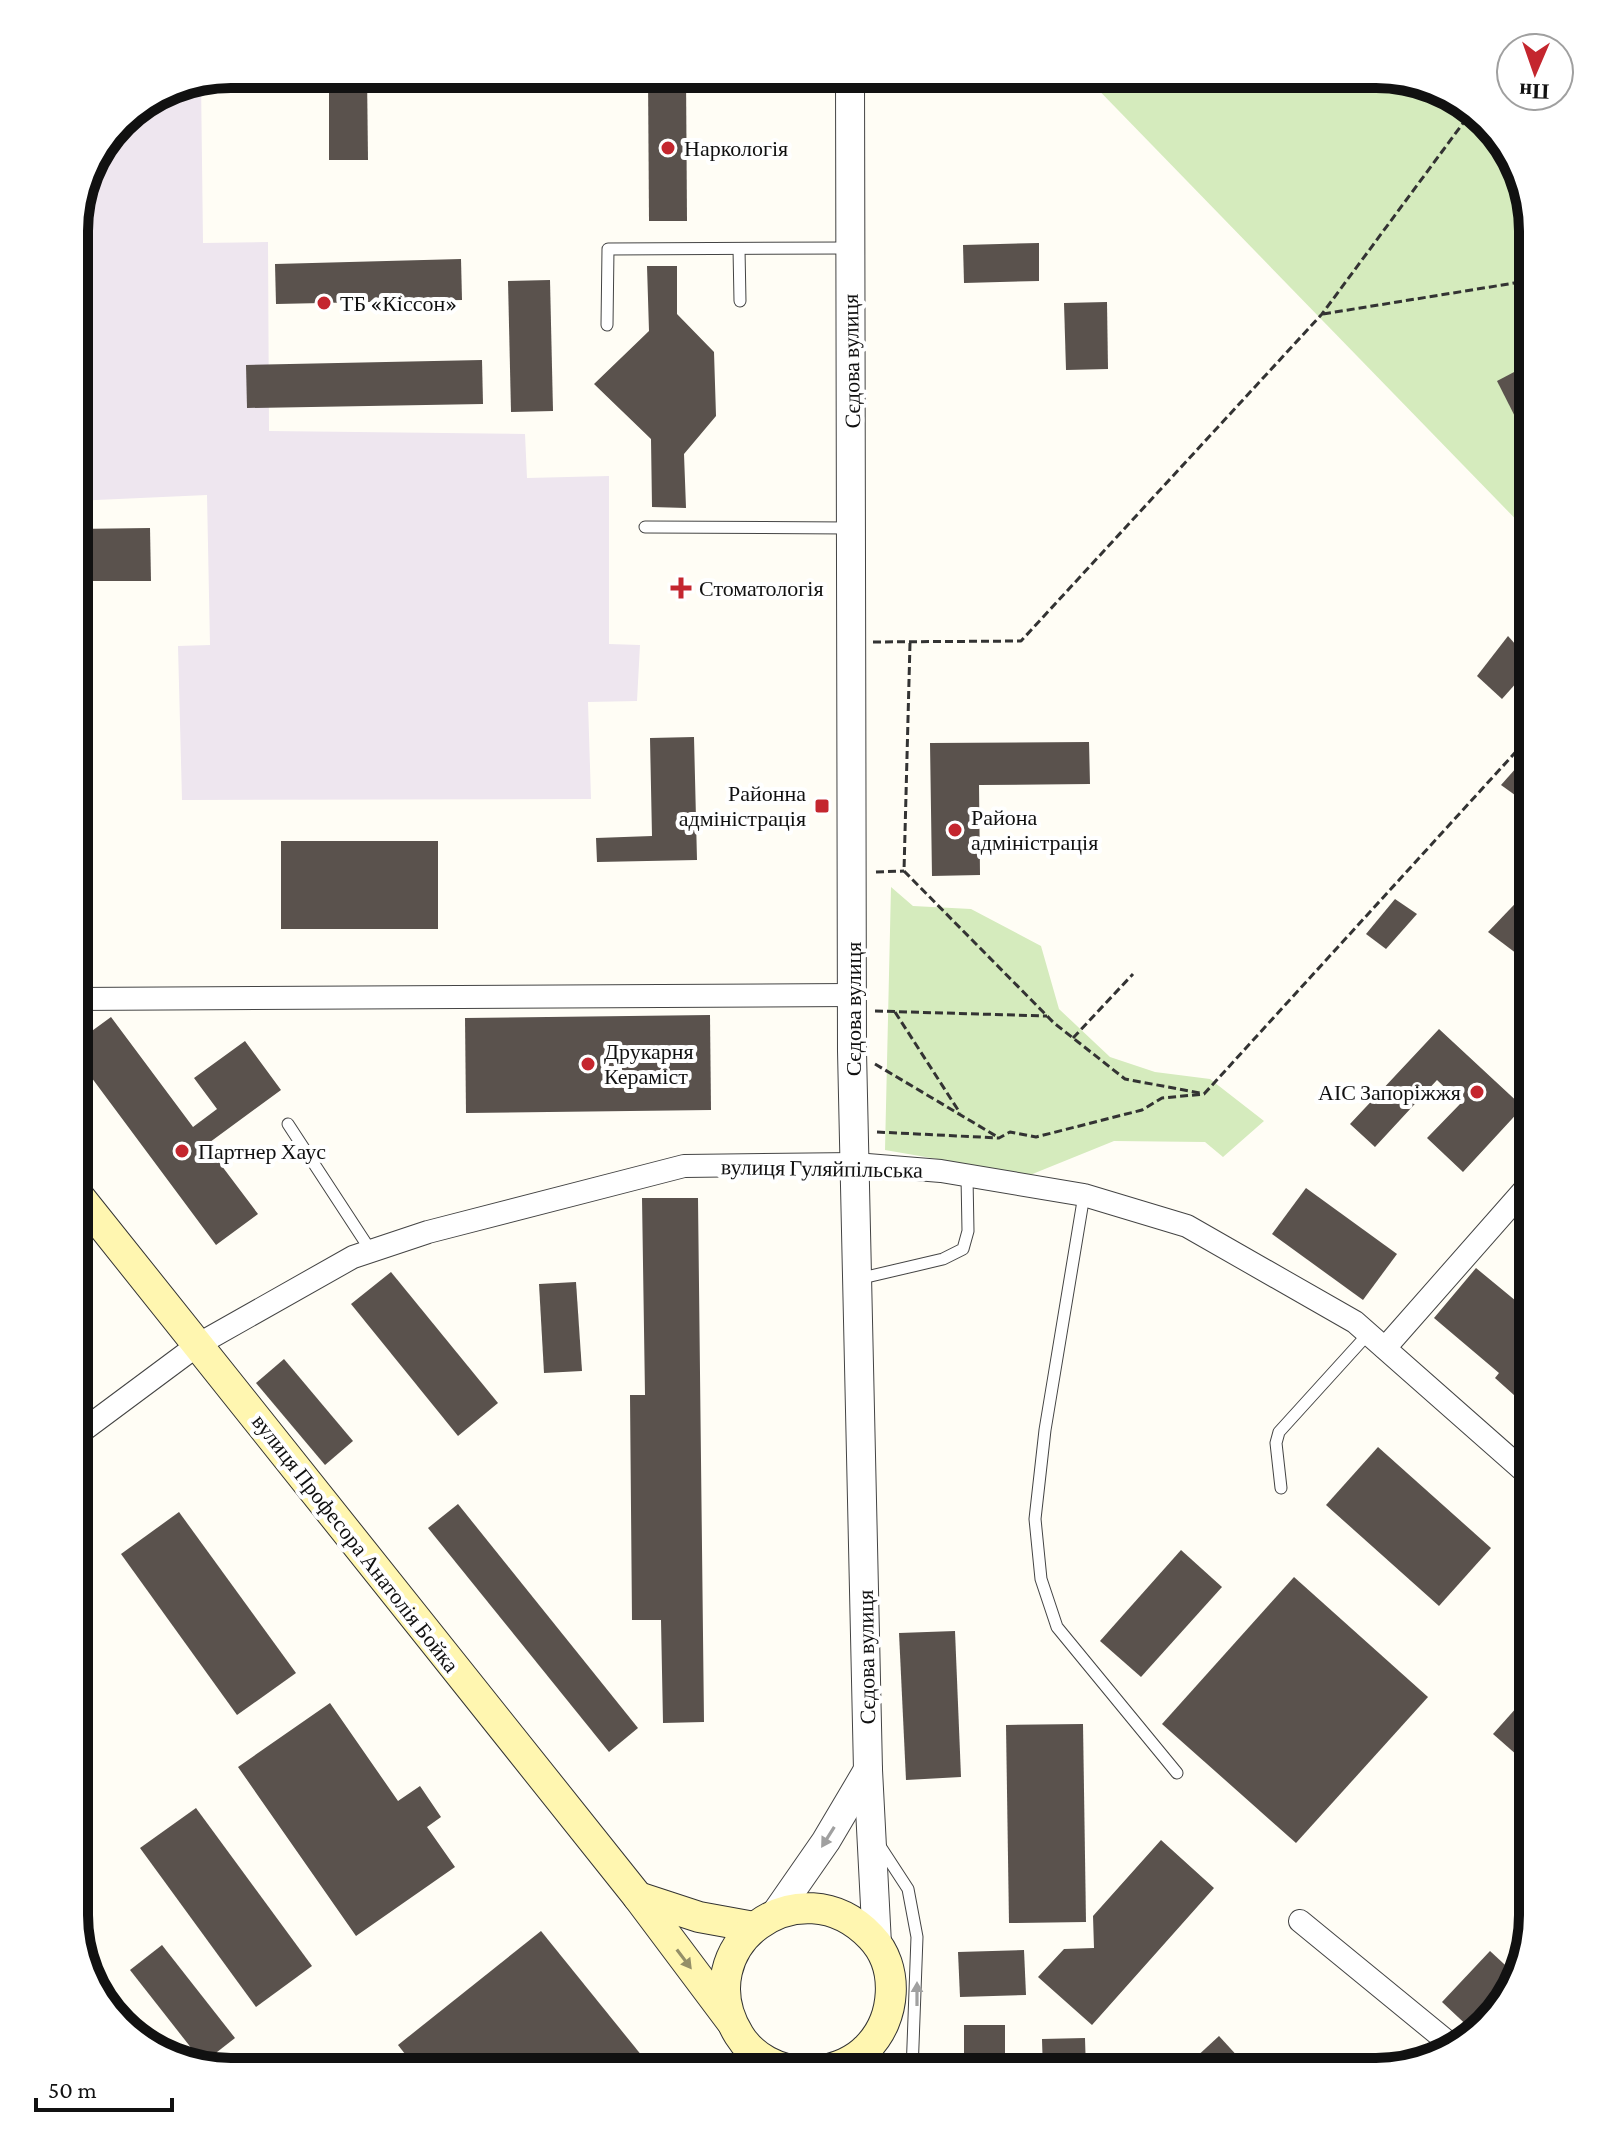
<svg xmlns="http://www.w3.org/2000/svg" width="1607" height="2146" viewBox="0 0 1607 2146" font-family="'Crimson Pro',serif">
  <rect width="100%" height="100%" fill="#fffdf5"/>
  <polygon fill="#eee6ef" points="201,80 203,243 268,242 269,431 525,434 527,478 609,476 609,644 640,645 637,701 588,702 591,799 182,800 178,646 210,645 207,495 74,501 74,220 90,162 127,113 171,86"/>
  <g fill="#d5ebbd">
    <polygon points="1083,74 1386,74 1455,95 1507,144 1533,231 1533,537"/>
    <polygon points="891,887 913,906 971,909 1041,946 1059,1009 1110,1057 1155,1072 1210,1079 1264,1121 1223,1157 1205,1142 1114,1141 1030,1175 885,1150"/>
  </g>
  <g fill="#5a524d">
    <polygon points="329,74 367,74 368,160 329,160"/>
    <polygon points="648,74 686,74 687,221 649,221"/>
    <polygon points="1039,243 1039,281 964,283 963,245"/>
    <polygon points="461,259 462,300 276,304 275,264"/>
    <polygon points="647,266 677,266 677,314 714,352 716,416 684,454 686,508 652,507 651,439 594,384 649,331"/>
    <polygon points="550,280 553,411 511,412 508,281"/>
    <polygon points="1107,302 1108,369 1066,370 1064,303"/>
    <polygon points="482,360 483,404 247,408 246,365"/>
    <polygon points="1533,362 1533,452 1497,381"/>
    <polygon points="150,528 151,581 74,581 74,529"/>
    <polygon points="1508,636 1533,664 1502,699 1477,676"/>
    <polygon points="694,737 697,860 597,862 596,838 652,836 650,738"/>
    <polygon points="1089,742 1090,784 979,785 980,875 932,876 930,743"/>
    <polygon points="1533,749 1533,808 1501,785"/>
    <rect x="281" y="841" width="157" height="88"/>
    <polygon points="1533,885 1533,966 1488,932"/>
    <polygon points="1395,899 1417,914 1386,949 1366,934"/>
    <polygon points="710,1015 711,1110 466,1113 465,1018"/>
    <polygon points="111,1017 193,1127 217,1109 194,1078 245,1041 281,1090 206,1145 258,1214 216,1245 74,1054 74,1044"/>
    <polygon points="1439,1029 1523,1107 1463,1172 1427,1138 1461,1103 1437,1080 1375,1147 1350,1124"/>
    <polygon points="1306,1188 1397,1254 1363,1300 1272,1234"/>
    <polygon points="642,1198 698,1198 704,1722 663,1723 661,1620 632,1620 630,1395 645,1395"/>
    <polygon points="1476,1268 1533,1315 1533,1395 1524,1404 1495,1378 1499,1373 1434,1318"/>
    <polygon points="391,1272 498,1403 458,1436 351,1304"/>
    <polygon points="576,1282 582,1371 544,1373 539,1284"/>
    <polygon points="284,1359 353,1441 325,1465 256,1383"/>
    <polygon points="1378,1447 1491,1548 1439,1606 1326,1505"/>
    <polygon points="458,1504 638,1728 609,1752 428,1528"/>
    <polygon points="179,1512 296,1673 237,1715 121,1554"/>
    <polygon points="1181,1550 1222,1587 1141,1677 1100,1641"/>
    <polygon points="1294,1577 1428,1697 1296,1843 1162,1724"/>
    <polygon points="955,1631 961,1777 906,1780 899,1633"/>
    <polygon points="1533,1689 1533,1769 1493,1734"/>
    <polygon points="330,1703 398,1801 420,1786 441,1817 427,1827 455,1867 356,1936 238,1767"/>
    <polygon points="1083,1724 1086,1922 1009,1923 1006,1725"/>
    <polygon points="196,1808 312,1966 256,2007 140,1848"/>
    <polygon points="1161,1840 1214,1888 1092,2025 1038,1977 1064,1949 1094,1948 1093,1916"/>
    <polygon points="541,1931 655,2072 419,2072 398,2045"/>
    <polygon points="162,1945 235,2038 203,2063 130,1970"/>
    <polygon points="1024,1950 1026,1995 960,1997 958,1952"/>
    <polygon points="1490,1951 1517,1976 1512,1993 1475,2033 1442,2002"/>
    <rect x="964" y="2025" width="41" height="47"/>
    <polygon points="1219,2036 1252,2072 1180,2072"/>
    <polygon points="1085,2038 1086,2072 1043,2072 1042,2039"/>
  </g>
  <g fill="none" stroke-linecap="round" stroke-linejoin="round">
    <g stroke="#444" stroke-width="13">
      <g id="service">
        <polyline points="739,249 740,301"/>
        <polyline points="607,325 608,249 848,248"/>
        <polyline points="645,527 849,528"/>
        <polyline points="288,1124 371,1251"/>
        <polyline points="1084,1195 1045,1430 1035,1519 1041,1579 1057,1627 1177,1773"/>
        <polyline points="858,1279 943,1259 963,1249 968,1231 967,1177"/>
        <polyline points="1281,1488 1276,1443 1279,1432 1368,1334"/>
        <polyline points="878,1843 908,1889 917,1937 912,2072"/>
      </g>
    </g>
    <g stroke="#444" stroke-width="24">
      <g id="minor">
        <polyline points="74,999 852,995"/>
        <polyline points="1385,1348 1533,1180"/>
        <polyline points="74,1437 199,1344 353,1257 428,1232 684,1166 855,1164 941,1171 1084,1195 1187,1226 1355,1322 1533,1479"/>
        <polyline points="1300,1921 1455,2048"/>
      </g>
    </g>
    <g stroke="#444" stroke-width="30">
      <g id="tertiary">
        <polyline points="850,74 852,1051 868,1770 877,1944"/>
        <polyline points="776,1913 826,1841 868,1770"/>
      </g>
    </g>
    <g stroke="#333" stroke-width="32">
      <g id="secondary">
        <polyline points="74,1190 638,1897 731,2021"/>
        <polyline points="638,1897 699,1917 754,1927"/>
        <path d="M 805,2072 C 778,2070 753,2058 739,2035 C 685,1947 800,1862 871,1937 C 900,1967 896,2019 867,2048 C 854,2062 837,2067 819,2072"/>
      </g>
    </g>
    <g stroke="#333" stroke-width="3" stroke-dasharray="8 4" stroke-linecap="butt">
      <polyline points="1323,314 1533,280"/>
      <polyline points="873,642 1021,641 1322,314 1472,111"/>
      <polyline points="910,643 904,871 1054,1023 1125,1079 1200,1093"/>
      <polyline points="876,872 904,871"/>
      <polyline points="875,1011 1047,1016"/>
      <polyline points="895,1012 960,1113"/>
      <polyline points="1073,1038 1133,974"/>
      <polyline points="875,1064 996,1136"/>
      <polyline points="877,1132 999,1138 1010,1132 1036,1137 1142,1110 1162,1098 1204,1094 1533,733"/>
    </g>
    <use href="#service" stroke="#fff" stroke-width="11"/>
    <use href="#minor" stroke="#fff" stroke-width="22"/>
    <use href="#tertiary" stroke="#fff" stroke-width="28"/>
    <use href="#secondary" stroke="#fff6b0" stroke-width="30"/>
  </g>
  <defs><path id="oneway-solid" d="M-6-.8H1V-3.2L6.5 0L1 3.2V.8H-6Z" transform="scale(2)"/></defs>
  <g fill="#a0a0a0">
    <use href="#oneway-solid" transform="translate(828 1837) rotate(122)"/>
    <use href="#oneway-solid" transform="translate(917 1994) rotate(-90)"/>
  </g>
  <use fill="#948f68" href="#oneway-solid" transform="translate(684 1959) rotate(53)"/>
  <g fill="#c4262e" stroke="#fff" stroke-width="3">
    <circle cx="668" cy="148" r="8"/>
    <circle cx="324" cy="303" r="8"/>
    <path d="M677 576h8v8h8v8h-8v8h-8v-8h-8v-8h8z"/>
    <rect x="814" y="798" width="16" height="16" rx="4"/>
    <circle cx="955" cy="830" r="8"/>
    <circle cx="588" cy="1064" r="8"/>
    <circle cx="1477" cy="1092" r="8"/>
    <circle cx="182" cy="1151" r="8"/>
  </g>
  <g text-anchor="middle" stroke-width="8" stroke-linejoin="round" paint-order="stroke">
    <g font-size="22" fill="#111" stroke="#fff" text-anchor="start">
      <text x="684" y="156">Наркологія</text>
      <text x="340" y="311">ТБ «Кіссон»</text>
      <text x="699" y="596">Стоматологія</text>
      <text x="806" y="801" text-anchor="end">Районна<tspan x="806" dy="25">адміністрація</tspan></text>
      <text x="971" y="825">Района<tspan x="971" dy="25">адміністрація</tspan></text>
      <text x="604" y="1059">Друкарня<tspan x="604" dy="25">Кераміст</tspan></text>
      <text x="1461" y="1100" text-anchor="end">АІС Запоріжжя</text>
      <text x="198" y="1159">Партнер Хаус</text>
    </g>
    <g font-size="22" fill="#111" stroke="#fff">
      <text transform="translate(851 361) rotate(-91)" y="8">Сєдова вулиця</text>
      <text transform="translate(853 1009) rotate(-90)" y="8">Сєдова вулиця</text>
      <text transform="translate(822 1168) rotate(1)" y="8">вулиця Гуляйпільська</text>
      <text transform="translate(356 1543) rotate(52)" y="8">вулиця Професора Анатолія Бойка</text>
      <text transform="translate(866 1657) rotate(-91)" y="8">Сєдова вулиця</text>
    </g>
  </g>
  <path d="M0 0H1607V2146H0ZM231 88H1376A143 143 0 0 1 1519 231V1915A143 143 0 0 1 1376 2058H231A143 143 0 0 1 88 1915V231A143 143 0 0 1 231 88Z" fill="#fff" fill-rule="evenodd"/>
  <path fill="none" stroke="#111" stroke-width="10" d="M231 88H1376A143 143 0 0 1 1519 231V1915A143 143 0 0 1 1376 2058H231A143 143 0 0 1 88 1915V231A143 143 0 0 1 231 88Z"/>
  <g transform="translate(1535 72) rotate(182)"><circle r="38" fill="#ffffff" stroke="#a0a0a0" stroke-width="2"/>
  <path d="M0-6L14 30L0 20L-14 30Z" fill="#c4262e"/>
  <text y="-12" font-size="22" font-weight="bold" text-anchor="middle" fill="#111111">Пн</text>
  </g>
  <path d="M36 2098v12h136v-12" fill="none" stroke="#111111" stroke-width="4"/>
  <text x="48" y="2098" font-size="24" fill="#111111" stroke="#ffffff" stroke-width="6" paint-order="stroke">50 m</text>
</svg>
